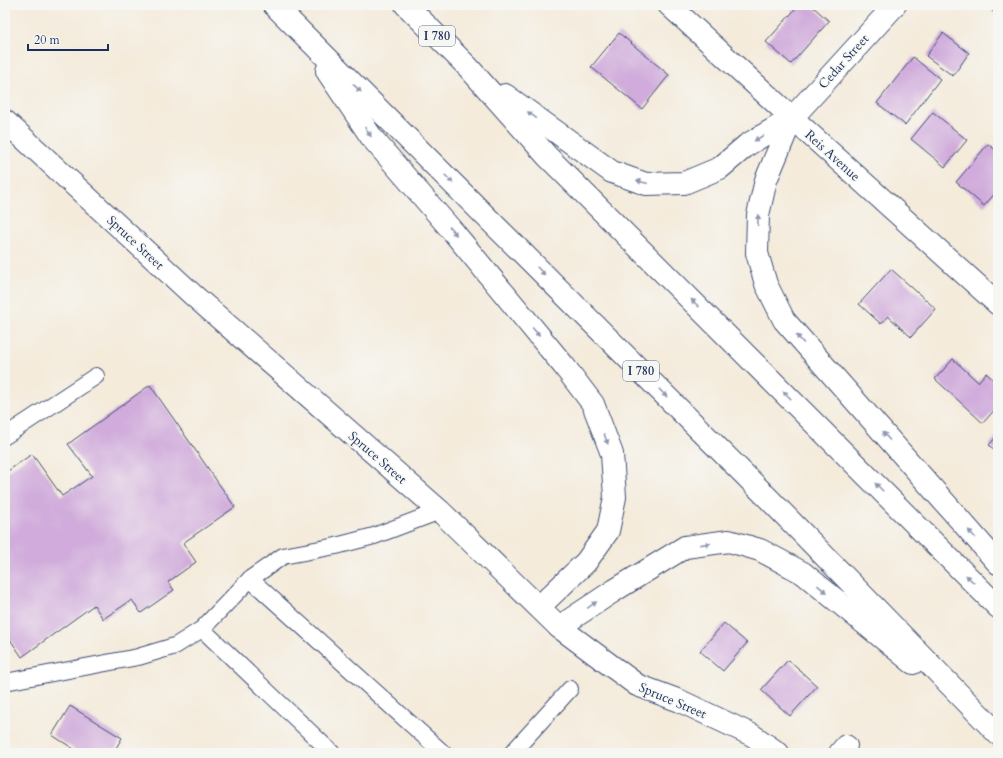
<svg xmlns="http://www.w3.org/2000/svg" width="1003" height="758" viewBox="0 0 1003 758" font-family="Cardo,serif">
  <rect width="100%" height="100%" fill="#f6f6f2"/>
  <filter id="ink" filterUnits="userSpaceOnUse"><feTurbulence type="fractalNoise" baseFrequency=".025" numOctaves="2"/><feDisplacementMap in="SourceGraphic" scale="8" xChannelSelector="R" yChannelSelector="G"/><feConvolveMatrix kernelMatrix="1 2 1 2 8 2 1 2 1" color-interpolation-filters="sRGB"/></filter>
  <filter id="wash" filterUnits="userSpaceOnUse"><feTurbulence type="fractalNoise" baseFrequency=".012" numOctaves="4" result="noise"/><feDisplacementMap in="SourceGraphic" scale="16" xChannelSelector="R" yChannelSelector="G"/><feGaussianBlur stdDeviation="0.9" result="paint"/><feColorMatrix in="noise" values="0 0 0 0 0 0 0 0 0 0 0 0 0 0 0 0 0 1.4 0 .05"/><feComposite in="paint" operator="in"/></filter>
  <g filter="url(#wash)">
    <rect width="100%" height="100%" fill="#f4ebdb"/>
    <g id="blocks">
      <g fill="#d0abdb">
        <polygon points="799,5 811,5 829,21 791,64 766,42"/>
        <polygon points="986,5 998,5 998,14 997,15"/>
        <polygon points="619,33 669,75 642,109 591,67"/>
        <polygon points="943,33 969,53 953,76 926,56"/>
        <polygon points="913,57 940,79 905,125 877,103"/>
        <polygon points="933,112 967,140 945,167 911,139"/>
        <polygon points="988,144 998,152 998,190 984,206 956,182"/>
        <polygon points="891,269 936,309 911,337 888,316 881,324 859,304"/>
        <polygon points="953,359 978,382 986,373 998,384 998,406 983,423 935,379"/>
        <polygon points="150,385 235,507 183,543 196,562 168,582 174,590 141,613 132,600 103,619 94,605 22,657 5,632 5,473 32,454 62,496 92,476 68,444"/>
        <polygon points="998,435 998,453 989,445"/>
        <polygon points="724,623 747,643 723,671 700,651"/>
        <polygon points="788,660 817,686 790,716 761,690"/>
        <polygon points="70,706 122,738 113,753 80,753 52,735"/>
      </g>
    </g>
  </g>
  <g filter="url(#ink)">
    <use href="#blocks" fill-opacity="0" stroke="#3c4b71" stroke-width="1"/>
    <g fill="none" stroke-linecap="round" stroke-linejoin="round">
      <g stroke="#3c4b71" stroke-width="18">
        <g id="service">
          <polyline points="5,436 96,376"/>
          <polyline points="250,579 443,753"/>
          <polyline points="202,629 332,753"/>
          <polyline points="5,682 138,657 175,646 202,629 250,579 283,556 336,546 374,536 440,511"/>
          <polyline points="512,753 570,689"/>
        </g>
      </g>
      <g stroke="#3c4b71" stroke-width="24">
        <g id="minor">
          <polyline points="895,5 792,118 998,304"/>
          <polyline points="559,627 637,685 680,701 752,735 778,753"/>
          <polyline points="840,753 846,746"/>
        </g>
      </g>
      <g stroke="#3c4b71" stroke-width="24">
        <g id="tertiary">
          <polyline points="669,5 792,118"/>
          <polyline points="5,121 193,295 440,511 559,627"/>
        </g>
      </g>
      <g stroke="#3c4b71" stroke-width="24">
        <g id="motorway">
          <polyline points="274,5 769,499 998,734"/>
          <polyline points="406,5 468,67 547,156 998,607"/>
          <polyline points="327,71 372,138 455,234 564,366 593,404 612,454 615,497 608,531 586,562 539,607"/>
          <polyline points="505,95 612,172 646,184 684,183 720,168 747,145 792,118"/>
          <polyline points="792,118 766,180 758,215 757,253 766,284 784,320 998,563"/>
          <polyline points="559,627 615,590 685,547 729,541 760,550 803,573 913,663"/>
        </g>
      </g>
      <use href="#service" stroke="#fff" stroke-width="16"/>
      <use href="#minor" stroke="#fff" stroke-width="22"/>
      <use href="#tertiary" stroke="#fff" stroke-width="22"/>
      <use href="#motorway" stroke="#fff" stroke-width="22"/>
    </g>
    <defs><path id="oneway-solid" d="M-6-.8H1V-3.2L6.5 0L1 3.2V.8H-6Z"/></defs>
    <g fill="#8d97ae">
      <use href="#oneway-solid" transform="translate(357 88) rotate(44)"/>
      <use href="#oneway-solid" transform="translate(532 115) rotate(-144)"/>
      <use href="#oneway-solid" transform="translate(368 132) rotate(56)"/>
      <use href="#oneway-solid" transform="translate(759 138) rotate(148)"/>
      <use href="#oneway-solid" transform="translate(449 179) rotate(45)"/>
      <use href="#oneway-solid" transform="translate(642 182) rotate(-165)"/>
      <use href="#oneway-solid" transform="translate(758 220) rotate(-87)"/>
      <use href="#oneway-solid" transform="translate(453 231) rotate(50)"/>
      <use href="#oneway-solid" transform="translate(541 271) rotate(45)"/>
      <use href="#oneway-solid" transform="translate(695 303) rotate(-135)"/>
      <use href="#oneway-solid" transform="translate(536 332) rotate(50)"/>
      <use href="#oneway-solid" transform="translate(800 339) rotate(-131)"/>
      <use href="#oneway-solid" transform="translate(663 393) rotate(45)"/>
      <use href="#oneway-solid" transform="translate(787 395) rotate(-135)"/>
      <use href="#oneway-solid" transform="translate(886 436) rotate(-131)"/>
      <use href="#oneway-solid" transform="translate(606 439) rotate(70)"/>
      <use href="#oneway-solid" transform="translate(879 487) rotate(-135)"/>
      <use href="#oneway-solid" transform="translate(972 534) rotate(-132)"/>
      <use href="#oneway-solid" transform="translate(705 544) rotate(-7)"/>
      <use href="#oneway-solid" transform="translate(970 579) rotate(-135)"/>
      <use href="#oneway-solid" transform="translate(822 589) rotate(40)"/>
      <use href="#oneway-solid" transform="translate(592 605) rotate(-34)"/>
    </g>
  </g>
  <g text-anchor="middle" stroke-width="3" stroke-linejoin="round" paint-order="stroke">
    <g fill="#f6f6f2" stroke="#5d6b8a" stroke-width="1">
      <rect x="419" y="26" width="36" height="20" rx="3"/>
      <rect x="623" y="361" width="36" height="20" rx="3"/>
    </g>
    <g font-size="12" font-weight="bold" fill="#1b2f5e">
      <text x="437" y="40">I 780</text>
      <text x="641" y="375">I 780</text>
    </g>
    <g font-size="13" fill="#1b2f5e" stroke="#f6f6f2">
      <text transform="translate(843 61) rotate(-48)" y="5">Cedar Street</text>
      <text transform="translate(833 155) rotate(42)" y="5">Reis Avenue</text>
      <text transform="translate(136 242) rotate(43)" y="5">Spruce Street</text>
      <text transform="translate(378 457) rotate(41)" y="5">Spruce Street</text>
      <text transform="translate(673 700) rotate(23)" y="5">Spruce Street</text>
    </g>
  </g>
  <rect width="1003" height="758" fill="none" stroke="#f6f6f2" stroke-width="20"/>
  <path d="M28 44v6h80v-6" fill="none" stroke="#1b2f5e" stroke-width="2"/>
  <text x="34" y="44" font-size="12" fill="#1b2f5e" stroke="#f6f6f2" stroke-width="3" paint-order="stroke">20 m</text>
</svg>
